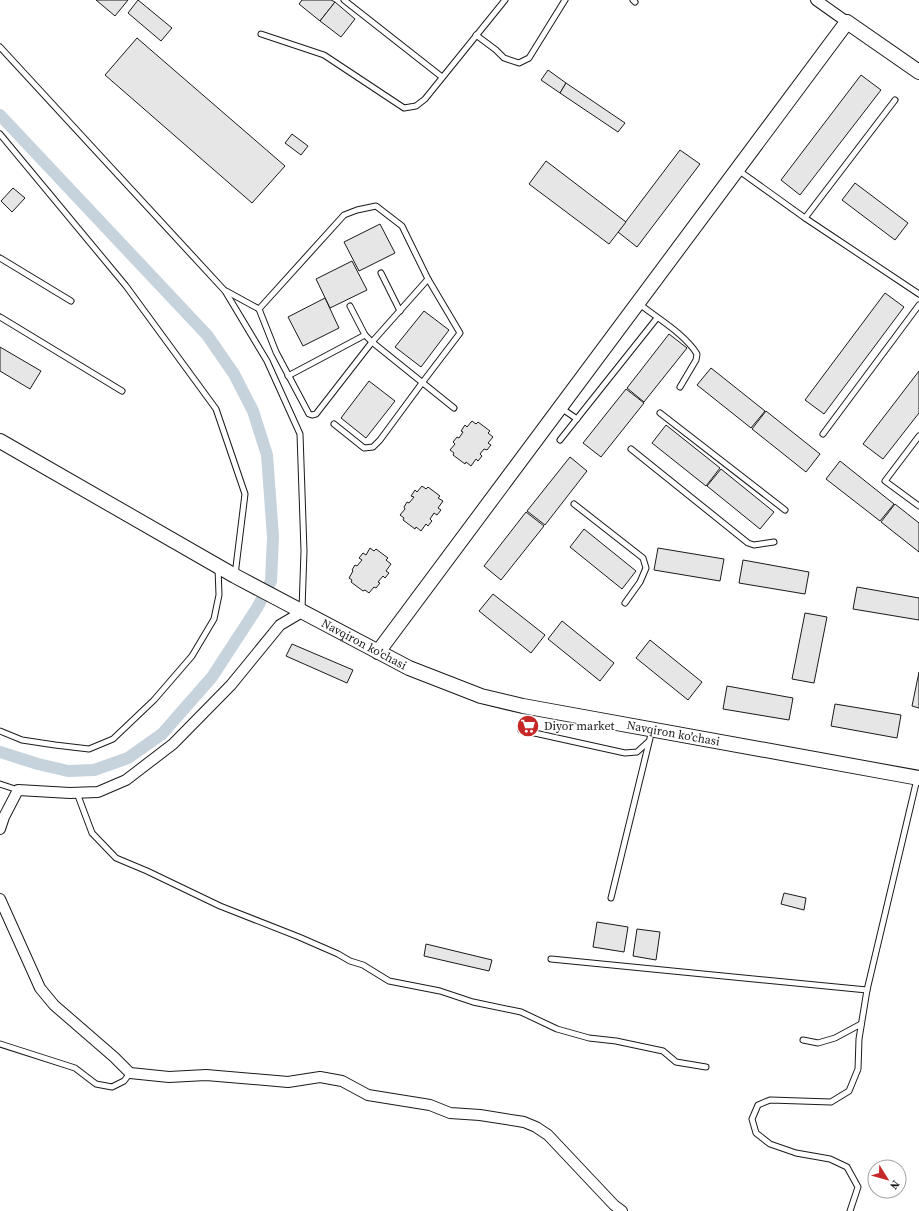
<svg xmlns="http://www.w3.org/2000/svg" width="919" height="1211" viewBox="0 0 919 1211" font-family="'Source Serif 4',serif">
  <rect width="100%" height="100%" fill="#fff"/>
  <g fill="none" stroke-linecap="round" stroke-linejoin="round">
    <polyline stroke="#c6d2dc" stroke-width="12" points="0,115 207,335 234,374 253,411 267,455 273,537 271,581 257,608 212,677 162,734 128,758 94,770 68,771 38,764 0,752"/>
  </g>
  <g fill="#e6e6e6" stroke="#1a1a1a">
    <polygon points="96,0 128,0 115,16"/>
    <polygon points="138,0 172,28 161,41 128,13"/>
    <polygon points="302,0 331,0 335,2 320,21 299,4"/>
    <polygon points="335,2 355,19 341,37 320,21"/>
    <polygon points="137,38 285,166 252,203 105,75"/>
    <polygon points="548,70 566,83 560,93 541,80"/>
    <polygon points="861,75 881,90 800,195 781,180"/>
    <polygon points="566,83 625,123 618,132 560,93"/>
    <polygon points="292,134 308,146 301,155 285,143"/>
    <polygon points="680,150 700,164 637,247 618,232"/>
    <polygon points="546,161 626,222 609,244 529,184"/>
    <polygon points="855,183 908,223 895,240 842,200"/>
    <polygon points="13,188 25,198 12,212 1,201"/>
    <polygon points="380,224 395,253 359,271 344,242"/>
    <polygon points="352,261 367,290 330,308 316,279"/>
    <polygon points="885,293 904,307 824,414 805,400"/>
    <polygon points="325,298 339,328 303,346 288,317"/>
    <polygon points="424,311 449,330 421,367 395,347"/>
    <polygon points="669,334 687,348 644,402 627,388"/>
    <polygon points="0,347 41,371 30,389 0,371"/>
    <polygon points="711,368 765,411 751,428 697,385"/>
    <polygon points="919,371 919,413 883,459 863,444"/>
    <polygon points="369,381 395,401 366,438 341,418"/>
    <polygon points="626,389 644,403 601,457 583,443"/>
    <polygon points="766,411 820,454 806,472 752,429"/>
    <polygon points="472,421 476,424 478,422 490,431 488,433 493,437 488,443 491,445 487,450 484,449 480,454 482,456 478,461 476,459 471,466 466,462 465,464 453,455 454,453 450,450 455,444 453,442 457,437 459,438 463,432 461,431 465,425 467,427"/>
    <polygon points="666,425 720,468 706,486 652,443"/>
    <polygon points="570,457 587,471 545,525 527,511"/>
    <polygon points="840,461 894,504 880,521 826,479"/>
    <polygon points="721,469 774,512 760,529 707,486"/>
    <polygon points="422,486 426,489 428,487 440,496 438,498 443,501 438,508 441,510 437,515 434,513 430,519 432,521 428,526 426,524 421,531 416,527 415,529 403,520 404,518 400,515 405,509 404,507 407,502 409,503 414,497 411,496 415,490 417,492"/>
    <polygon points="895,504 919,523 919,552 881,522"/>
    <polygon points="526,512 544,526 501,580 484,566"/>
    <polygon points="584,529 636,571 622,589 570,547"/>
    <polygon points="370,548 374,551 376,549 388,558 386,560 391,564 386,571 389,573 385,578 383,576 378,582 380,583 376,588 374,587 369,593 365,590 363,591 351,582 352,580 349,578 353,571 352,570 355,565 357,566 362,560 359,558 363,553 366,555"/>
    <polygon points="658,548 724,559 720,581 654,570"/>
    <polygon points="743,560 809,572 805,594 739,583"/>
    <polygon points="857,587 919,598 919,620 853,609"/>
    <polygon points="493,594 545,635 531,653 479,611"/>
    <polygon points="805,613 827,617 814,683 792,679"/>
    <polygon points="562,621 614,663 600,681 548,639"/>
    <polygon points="650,640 702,682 688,700 636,658"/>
    <polygon points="292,644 353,670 347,683 286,656"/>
    <polygon points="919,672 919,708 912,706"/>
    <polygon points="727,686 793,698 789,720 723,709"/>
    <polygon points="835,704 901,715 897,738 831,726"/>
    <polygon points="784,893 806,898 804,910 781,904"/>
    <polygon points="597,922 628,927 624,952 593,947"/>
    <polygon points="637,929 660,932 656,960 633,956"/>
    <polygon points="426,944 492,960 489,971 424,956"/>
  </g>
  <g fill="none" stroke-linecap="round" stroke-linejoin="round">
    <g stroke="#1a1a1a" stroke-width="7">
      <g id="lane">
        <polyline points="344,0 442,77"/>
        <polyline points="633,0 635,2"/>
        <polyline points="261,34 324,55 404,108 416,106 425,99 505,0"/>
        <polyline points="476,35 496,50 504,58 519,63 529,58 565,0"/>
        <polyline points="0,47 225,291 267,361 300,434 304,551 302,609"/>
        <polyline points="0,134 126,286 216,409 245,494 235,575"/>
        <polyline points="738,170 805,218 919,294"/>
        <polyline points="805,218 895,100"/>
        <polyline points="0,258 71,301"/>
        <polyline points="381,273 400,311"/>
        <polyline points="226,291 259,309 276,352 309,414 312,415 316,414 372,342 428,279"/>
        <path d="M 638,303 C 657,318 685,334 697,354 L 696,360 L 680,387"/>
        <polyline points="259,309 344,215 357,210 376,206 402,226 428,279 460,333 422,383 380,440 373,447 364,448 334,424"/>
        <polyline points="0,317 122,391"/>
        <polyline points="365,335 372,342 454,408"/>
        <polyline points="288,376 365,335 350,306"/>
        <polyline points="561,408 577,419"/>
        <polyline points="660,413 785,510"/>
        <polyline points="823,434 919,305"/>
        <polyline points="919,436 885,481 919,506"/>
        <polyline points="560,440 657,318"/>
        <polyline points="631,449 748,543 754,545 774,542"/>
        <polyline points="574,504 643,558 646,568 640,582 625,603"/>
        <polyline points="521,730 625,753 637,752 648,742"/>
        <polyline points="0,731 22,740 55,745 89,749 113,739 154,700 192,656 214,619 219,595 218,568"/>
        <polyline points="0,784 18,790"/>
        <polyline points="77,793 92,833 116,858 147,871 220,906 299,937 338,954 350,961 363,965 389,981 440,991 473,1002 521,1012 557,1029 589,1038 616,1041 663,1051 676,1062 706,1067"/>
        <polyline points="611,898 652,730"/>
        <polyline points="551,959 867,990"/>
        <polyline points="803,1040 818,1043 835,1038 861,1024"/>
        <polyline points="0,1044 75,1068 96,1084 112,1087 124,1081 130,1073"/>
        <polyline points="850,1211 858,1187 847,1167 830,1159 796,1153 770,1144 756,1133 752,1119 758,1105 770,1100 831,1102 849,1091 858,1069 859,1039 867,990 917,779"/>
      </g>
    </g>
    <g stroke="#1a1a1a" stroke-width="12">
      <g id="street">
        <polyline points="816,0 847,22"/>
        <polyline points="0,829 4,817 18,790 70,793 98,792 126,780 173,744 231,685 280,625 302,612"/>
        <polyline points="0,899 40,988 54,1005 114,1057 130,1073 169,1077 206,1075 288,1082 320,1077 342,1081 368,1095 430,1105 450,1113 480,1115 524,1122 536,1127 548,1135 614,1205 622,1211"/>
      </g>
    </g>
    <g stroke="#1a1a1a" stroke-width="16">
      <g id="secondary">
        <path id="s1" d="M 0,441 L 235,576 L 409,668 L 481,696 L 523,706 L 919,778"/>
        <polyline points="378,652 847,22 919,72"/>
      </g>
    </g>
    <use href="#lane" stroke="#fff" stroke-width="5"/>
    <use href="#street" stroke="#fff" stroke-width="10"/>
    <use href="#secondary" stroke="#fff" stroke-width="14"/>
  </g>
  <defs>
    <g id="supermarket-disc" transform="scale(1.15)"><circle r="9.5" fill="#c62828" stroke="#fff"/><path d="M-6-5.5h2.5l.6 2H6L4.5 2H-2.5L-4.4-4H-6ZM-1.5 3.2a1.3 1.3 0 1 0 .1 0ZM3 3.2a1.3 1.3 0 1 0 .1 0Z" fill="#fff"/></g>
  </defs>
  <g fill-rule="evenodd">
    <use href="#supermarket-disc" x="528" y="726"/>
  </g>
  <g text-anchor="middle" stroke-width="3" stroke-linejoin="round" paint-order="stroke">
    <g font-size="12" fill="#1a1a1a" stroke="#fff">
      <text dy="4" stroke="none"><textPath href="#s1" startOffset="417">Navqiron ko'chasi</textPath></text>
      <text dy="4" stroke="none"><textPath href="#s1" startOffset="741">Navqiron ko'chasi</textPath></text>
    </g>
    <g font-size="12" fill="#1a1a1a" stroke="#fff" text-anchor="start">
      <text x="544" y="730">Diyor market</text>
    </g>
  </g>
  <g transform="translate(887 1179) rotate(127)"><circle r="19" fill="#ffffff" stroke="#a3a3a3"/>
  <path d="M0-3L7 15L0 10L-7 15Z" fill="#c62828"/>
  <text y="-6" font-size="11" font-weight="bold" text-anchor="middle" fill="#1a1a1a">N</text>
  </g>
</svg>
